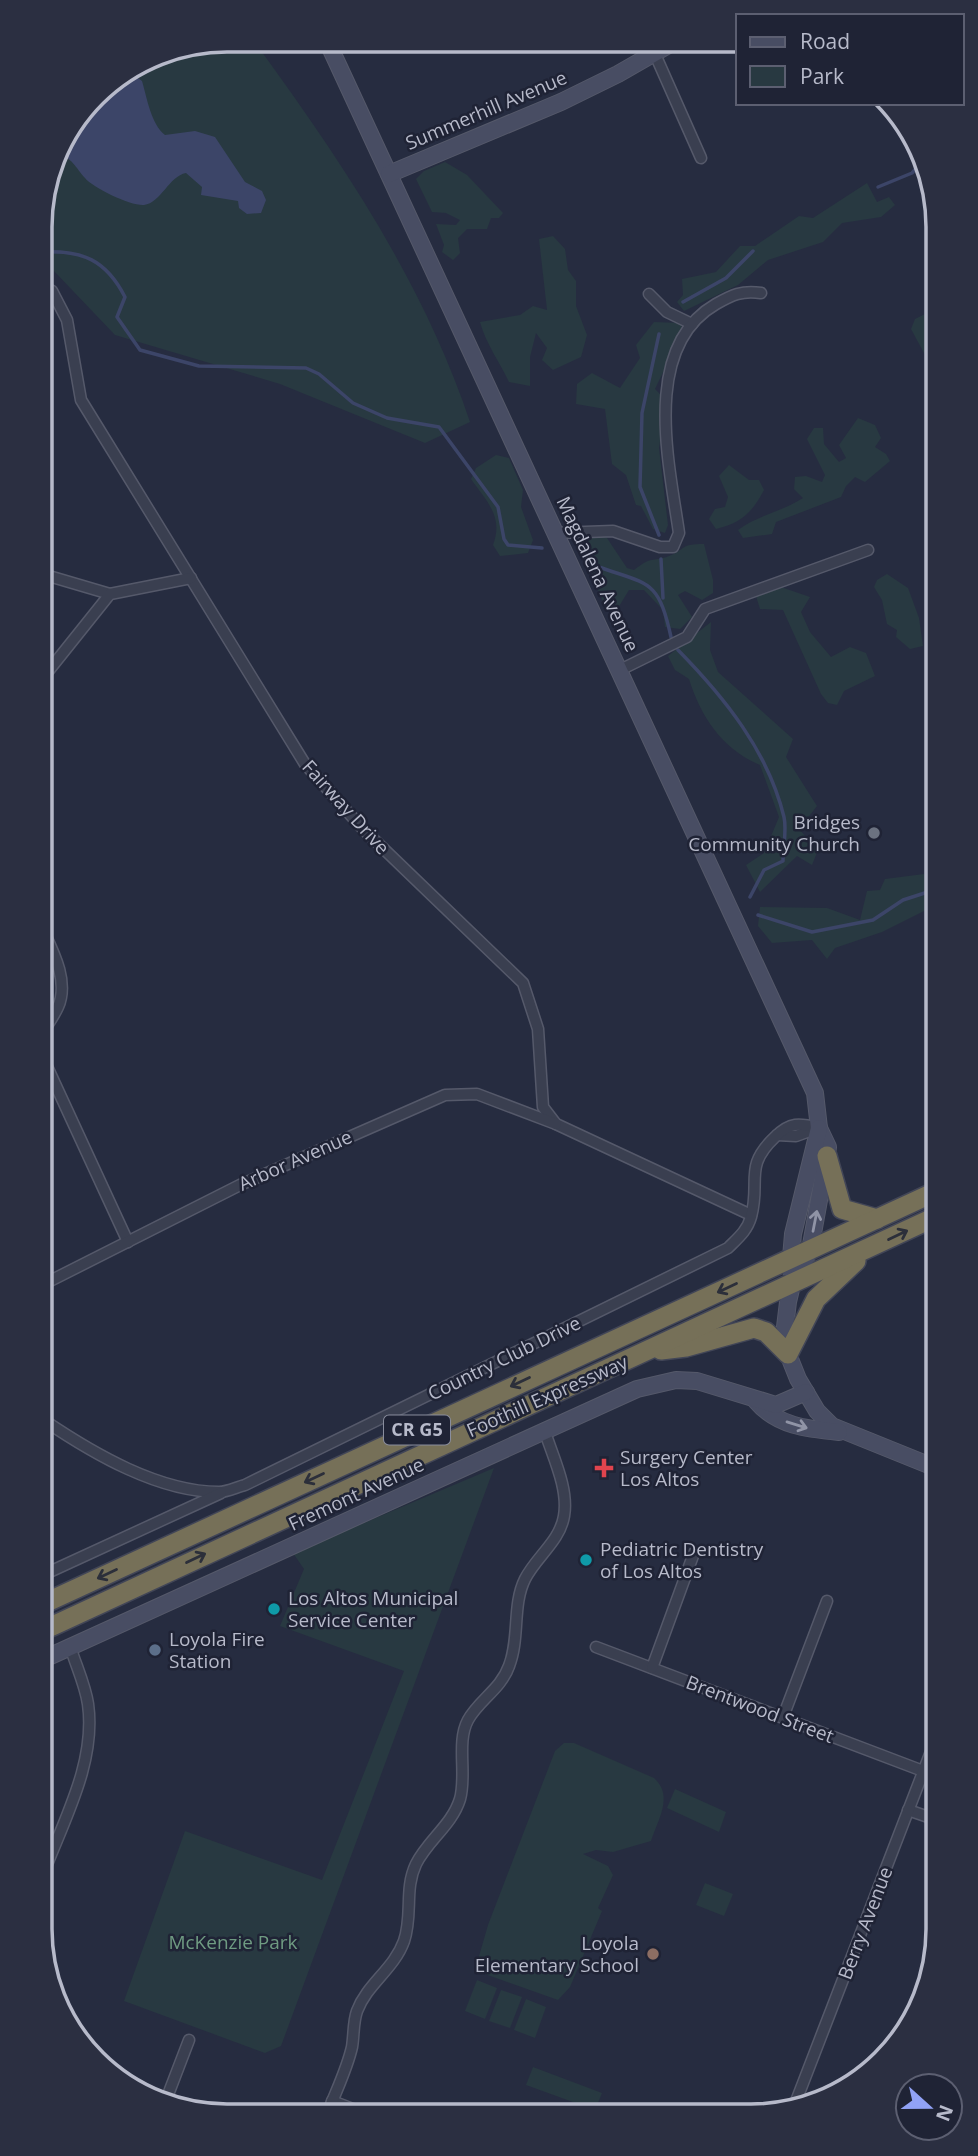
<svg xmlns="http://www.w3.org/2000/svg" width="978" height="2156" viewBox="0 0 978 2156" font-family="'Open Sans',sans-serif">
  <rect width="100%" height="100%" fill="#262c40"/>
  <g fill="#283941">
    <path d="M 227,40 L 253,40 C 340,159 423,281 470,422 L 425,443 L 280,384 L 115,335 L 53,270 L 41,263 L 41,214 L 60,144 L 104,87 L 156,54 Z"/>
    <polygon points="445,162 467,175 503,213 499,218 491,218 487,229 467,229 458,238 460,253 453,260 442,252 444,245 436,224 456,225 460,220 446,213 432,212 416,179 424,171"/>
    <polygon points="867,183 877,202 889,197 895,205 881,217 842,223 823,242 768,260 738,285 684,311 677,302 683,295 682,279 716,272 740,246 755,246 799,216 813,218"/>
    <path d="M 553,236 L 565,249 L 568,270 L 576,281 L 576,306 L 587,335 L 581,357 L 553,370 L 542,360 L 547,348 L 536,333 L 530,357 L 530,386 L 509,382 C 499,361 486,344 480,322 L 520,315 L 533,306 L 547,310 L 539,239 Z"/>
    <polygon points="925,314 932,319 932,378 925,372 930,364 911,329 915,319"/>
    <polygon points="654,322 681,323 684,344 668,362 655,389 666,400 659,448 668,525 665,533 653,529 641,506 636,505 626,475 612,464 605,409 576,404 577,384 592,373 620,388 640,358 636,345"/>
    <path d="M 858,418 L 875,425 L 881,438 L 875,447 L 886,454 L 890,461 L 865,482 L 855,477 L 846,486 L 841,497 L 776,522 L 772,534 L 743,538 L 738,530 C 758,515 781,512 803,498 L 794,489 L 795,477 L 806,476 L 822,482 L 825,475 L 807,439 L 814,428 L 823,428 L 824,444 L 839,462 L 846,458 L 839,445 Z"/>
    <path d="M 496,455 L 509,458 L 523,490 L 521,507 L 533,540 L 528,553 L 500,556 L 493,545 C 504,516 486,501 471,479 L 476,468 Z"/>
    <path d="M 729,465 L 749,480 L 759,480 L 764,490 C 752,513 741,523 716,529 L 709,519 L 715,509 L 725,507 L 728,497 L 719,476 Z"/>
    <path d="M 588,535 L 605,535 L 627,568 L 634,570 C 653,555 651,563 669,556 C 687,549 679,544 704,544 L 713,580 L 713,593 L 702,600 L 685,591 L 678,595 L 692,617 L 680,629 L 665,627 L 663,610 L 644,590 L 629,590 L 618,608 L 605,607 L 580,545 Z"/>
    <polygon points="887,574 908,588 919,618 923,646 910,649 896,637 897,630 887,624 882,600 874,587 877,580"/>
    <polygon points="775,585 810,597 801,612 810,632 831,657 850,647 866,653 875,676 844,691 837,705 828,703 821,694 783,610 760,609 756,596"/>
    <path d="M 711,622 L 710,650 L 718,672 L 793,739 L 786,757 L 817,806 L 799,829 L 818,850 L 812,865 L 797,856 L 760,892 L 746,865 L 764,853 L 779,817 L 760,765 C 722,749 701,717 689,679 L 675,670 L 668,656 Z"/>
    <polygon points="924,874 934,876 934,906 882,932 835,948 827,959 812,940 772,943 758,926 760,907 827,908 860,920 867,891 880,890 885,879"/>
    <polygon points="494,1468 281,2046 265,2053 124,2001 185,1831 322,1880 404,1671 280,1626 304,1569 293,1553"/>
    <path d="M 564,1743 L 574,1743 L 654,1778 C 674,1796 658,1819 651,1841 L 613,1852 L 596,1850 L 583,1854 L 608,1866 L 613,1875 L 598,1908 L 602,1911 L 570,1987 L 558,2000 L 482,1973 L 477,1963 L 488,1925 L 555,1751 Z"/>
    <polygon points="675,1789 726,1812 719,1832 667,1808"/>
    <polygon points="705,1883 733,1894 724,1916 696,1905"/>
    <polygon points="477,1980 497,1988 485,2019 465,2011"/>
    <polygon points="501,1990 522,1997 510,2028 489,2021"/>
    <polygon points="526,1999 546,2007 535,2038 514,2030"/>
    <polygon points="533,2067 602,2093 595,2110 526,2085"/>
  </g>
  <path fill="#3c4568" d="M 129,71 L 142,81 C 147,98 151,124 165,135 L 195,131 L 215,137 L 245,182 L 262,191 L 266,200 L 261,213 L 247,214 L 239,208 L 238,201 L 201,195 L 202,187 L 186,173 C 169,176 161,203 144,205 C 131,206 93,188 85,178 C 75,167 73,158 57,154 L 60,144 L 104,87 Z"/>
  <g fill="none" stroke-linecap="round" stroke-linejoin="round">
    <g stroke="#3c4568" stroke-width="3.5">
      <polyline points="878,187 912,173 921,163"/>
      <path d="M 41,252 C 83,250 106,260 125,297 L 117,317 L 140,350 L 199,366 L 306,368 L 319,374 L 353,403 L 387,418 L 439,427 L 498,507 L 504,539 L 508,545 L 542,548"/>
      <polyline points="683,302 726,278 753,251"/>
      <polyline points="659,334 642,413 640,487 659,535"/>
      <polyline points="661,559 663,598"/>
      <path d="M 596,566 C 649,585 658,578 671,637"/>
      <path d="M 678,650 C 724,697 768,751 784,817 C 787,830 783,847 783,861 L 764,870 L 750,897"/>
      <polyline points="758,915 812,932 873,920 903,900 934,890"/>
    </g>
    <g stroke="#55596a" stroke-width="13">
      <g id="street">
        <polyline points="654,52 701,158"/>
        <polyline points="41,285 52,291 67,320 81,400 305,764 362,828 523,983 538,1029 543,1107 556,1124 751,1215"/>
        <polyline points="649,294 667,312 692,324"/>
        <path d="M 557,533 L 613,531 L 660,547 L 673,547 L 679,533 C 669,463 641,347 716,304 C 732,295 742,290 761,293"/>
        <polyline points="42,574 110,594"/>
        <polyline points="620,670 687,637 705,609 868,550"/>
        <polyline points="42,679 110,594 191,578"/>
        <path d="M 43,930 C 54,953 69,982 58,1007 C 54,1016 48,1024 43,1032"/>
        <polyline points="44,1060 128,1242"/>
        <polyline points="777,1135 796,1136 818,1128"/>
        <polyline points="44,1284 240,1185 445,1095 477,1094 556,1124"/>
        <path d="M 45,1421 C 94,1454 159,1492 219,1492 C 227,1492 237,1487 245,1485 L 728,1248 C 738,1238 747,1231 751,1217 C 761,1181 743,1167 775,1137 C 790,1122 799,1123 819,1128"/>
        <polyline points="45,1574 221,1493"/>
        <polyline points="596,1647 923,1771"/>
        <polyline points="652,1668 694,1553"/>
        <polyline points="783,1717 827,1601"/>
        <polyline points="908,1810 937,1820"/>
        <path d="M 46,1867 C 66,1816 96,1760 88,1704 C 85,1684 76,1666 70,1646"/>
        <polyline points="166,2100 189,2040"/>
        <polyline points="332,2101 358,2111"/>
        <polyline points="793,2109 937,1736"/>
        <path d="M 328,2112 C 336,2091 347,2069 352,2047 C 354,2035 353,2022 357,2011 C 367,1984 394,1969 404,1941 C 413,1915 404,1889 416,1864 C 428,1840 452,1825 460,1799 C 467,1775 456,1742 468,1720 C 479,1700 501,1689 509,1666 C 520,1638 512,1605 525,1579 C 536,1557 560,1541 564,1516 C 569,1488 552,1455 544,1429"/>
      </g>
    </g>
    <g stroke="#55596a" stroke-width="18">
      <g id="secondary">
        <polyline points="327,41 815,1093 819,1128 828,1147 827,1156 810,1250 792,1285 788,1302 785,1327 788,1354 798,1379 817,1411 832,1426 936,1468"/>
        <polyline points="389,174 561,102 618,74 672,43"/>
        <polyline points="790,1269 793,1234 819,1128"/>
        <path d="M 756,1401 C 777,1426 807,1429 839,1432"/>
        <polyline points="46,1658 637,1389 676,1380 697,1381 776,1405 806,1392"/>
      </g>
    </g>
    <g stroke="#424657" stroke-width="22">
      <g id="highway">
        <polyline points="827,1156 842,1209 877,1219"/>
        <polyline points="661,1350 686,1347 754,1328 766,1332 788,1354 816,1299 856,1261"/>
        <polyline points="45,1603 935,1192"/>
        <polyline points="46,1629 935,1217"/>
      </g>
    </g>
    <use href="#street" stroke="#3a3f50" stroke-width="10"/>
    <use href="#secondary" stroke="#484d63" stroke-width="16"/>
    <use href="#highway" stroke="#767058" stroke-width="19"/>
  </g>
  <defs><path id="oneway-shaft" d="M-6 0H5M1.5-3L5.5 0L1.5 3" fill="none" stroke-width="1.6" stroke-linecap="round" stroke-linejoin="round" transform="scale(1.75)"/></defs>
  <g stroke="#9094a6">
    <use href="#oneway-shaft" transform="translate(815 1221) rotate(-79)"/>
    <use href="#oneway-shaft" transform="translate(797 1425) rotate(17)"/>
  </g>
  <g stroke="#2c2f3a">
    <use href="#oneway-shaft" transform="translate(898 1235) rotate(-26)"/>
    <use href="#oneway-shaft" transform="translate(727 1288) rotate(155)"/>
    <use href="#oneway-shaft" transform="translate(520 1382) rotate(155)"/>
    <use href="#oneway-shaft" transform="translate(314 1478) rotate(155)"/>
    <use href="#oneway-shaft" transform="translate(196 1558) rotate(-26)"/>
    <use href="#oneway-shaft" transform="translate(107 1574) rotate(155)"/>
  </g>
  <circle fill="#6b7280" stroke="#1f2335" stroke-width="2.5" cx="874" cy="833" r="7"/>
  <path fill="#e0444e" stroke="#1f2335" stroke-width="2.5" d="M600.5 1457.5h7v7h7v7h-7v7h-7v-7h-7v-7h7z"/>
  <g fill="#0f9aa8" stroke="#1f2335" stroke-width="2.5">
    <circle cx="586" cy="1560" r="7"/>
    <circle cx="274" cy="1609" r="7"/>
  </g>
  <circle fill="#5c6f8a" stroke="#1f2335" stroke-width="2.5" cx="155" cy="1650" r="7"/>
  <circle fill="#8d6e63" stroke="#1f2335" stroke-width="2.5" cx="653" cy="1954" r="7"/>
  <g text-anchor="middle" stroke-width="5" stroke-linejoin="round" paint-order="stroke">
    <rect fill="#1f2335" stroke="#898d9d" stroke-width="2" x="384" y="1415.5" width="66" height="29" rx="5"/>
    <g font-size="18" font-weight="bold" fill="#b7baca">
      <text x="417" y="1436">CR G5</text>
    </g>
    <g font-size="19" fill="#b7baca" stroke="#1f2335">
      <text transform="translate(486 110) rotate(-23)" y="7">Summerhill Avenue</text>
      <text transform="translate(598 574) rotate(65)" y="7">Magdalena Avenue</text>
      <text transform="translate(346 807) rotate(48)" y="7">Fairway Drive</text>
      <text transform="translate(295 1160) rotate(-24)" y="7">Arbor Avenue</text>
      <text transform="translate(504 1358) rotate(-26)" y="7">Country Club Drive</text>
      <text transform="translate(547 1396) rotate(-24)" y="7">Foothill Expressway</text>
      <text transform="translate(356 1494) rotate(-25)" y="7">Fremont Avenue</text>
      <text transform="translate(760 1709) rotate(21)" y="7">Brentwood Street</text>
      <text transform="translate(865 1923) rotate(-69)" y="7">Berry Avenue</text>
    </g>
    <g font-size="19" fill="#b7baca" stroke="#1f2335" text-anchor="start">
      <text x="860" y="829" text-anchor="end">Bridges<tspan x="860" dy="22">Community Church</tspan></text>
      <text x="620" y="1464">Surgery Center<tspan x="620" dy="22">Los Altos</tspan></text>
      <text x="600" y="1556">Pediatric Dentistry<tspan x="600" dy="22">of Los Altos</tspan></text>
      <text x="288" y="1605">Los Altos Municipal<tspan x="288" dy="22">Service Center</tspan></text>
      <text x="169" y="1646">Loyola Fire<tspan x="169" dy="22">Station</tspan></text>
      <text x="639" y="1950" text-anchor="end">Loyola<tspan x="639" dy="22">Elementary School</tspan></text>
    </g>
    <g font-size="19" fill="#6f9b82" stroke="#1f2335">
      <text x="233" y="1949">McKenzie Park</text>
    </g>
  </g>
  <path d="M0 0H978V2156H0ZM227 52H751A175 175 0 0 1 926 227V1929A175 175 0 0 1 751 2104H227A175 175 0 0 1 52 1929V227A175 175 0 0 1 227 52Z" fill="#2b2f41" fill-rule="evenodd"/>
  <path fill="none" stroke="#b7baca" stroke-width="3.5" d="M227 52H751A175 175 0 0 1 926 227V1929A175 175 0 0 1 751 2104H227A175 175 0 0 1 52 1929V227A175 175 0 0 1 227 52Z"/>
  <rect x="736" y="14" width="228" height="91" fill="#1f2335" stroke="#5c5f71" stroke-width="2"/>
  <rect x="750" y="37" width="35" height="10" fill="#484d63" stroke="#5c5f71" stroke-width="2"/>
  <text x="800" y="49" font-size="21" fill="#b7baca">Road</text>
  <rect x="750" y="66" width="35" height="21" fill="#283941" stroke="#5c5f71" stroke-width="2"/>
  <text x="800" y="84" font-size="21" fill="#b7baca">Park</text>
  <g transform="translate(929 2107) rotate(111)"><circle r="33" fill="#1f2335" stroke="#5c5f71" stroke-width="2"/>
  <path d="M0-5L12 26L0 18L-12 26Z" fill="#91a2f6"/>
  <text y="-10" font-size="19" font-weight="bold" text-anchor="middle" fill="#b7baca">N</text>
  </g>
</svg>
